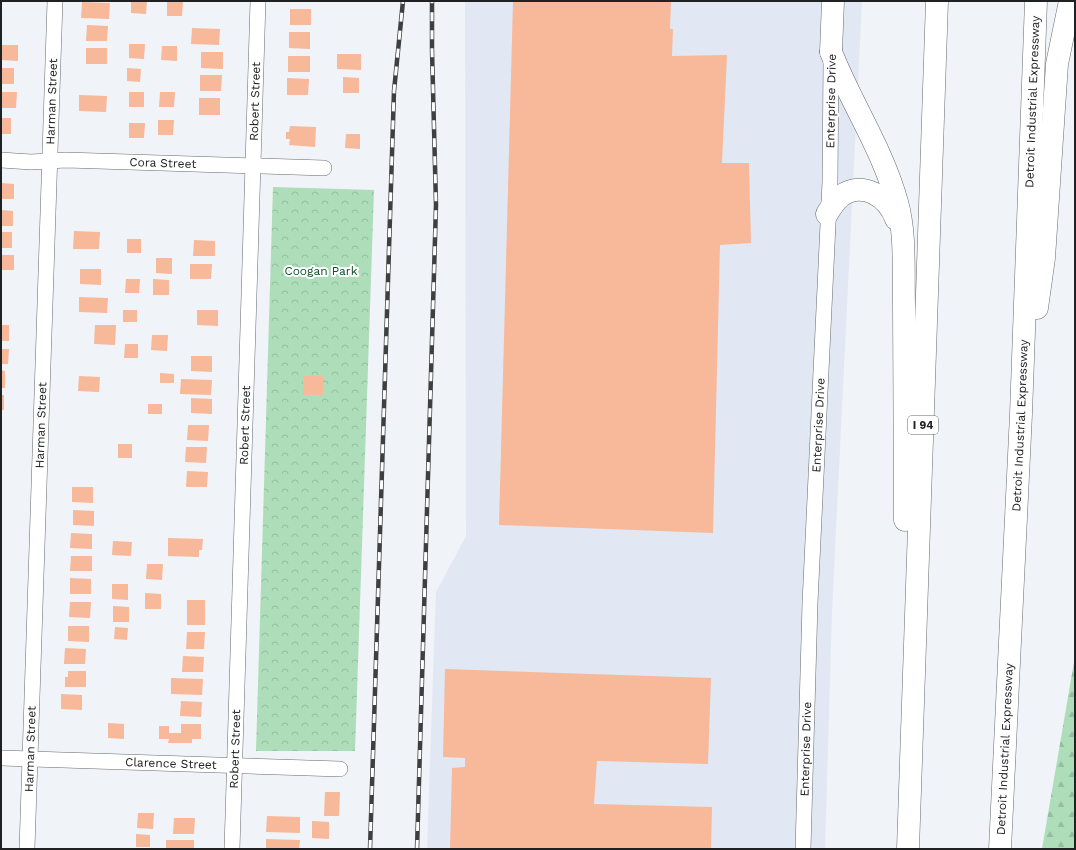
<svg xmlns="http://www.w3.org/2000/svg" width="1076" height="850" viewBox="0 0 1076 850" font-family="'Work Sans',sans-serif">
  <defs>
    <pattern id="forest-firs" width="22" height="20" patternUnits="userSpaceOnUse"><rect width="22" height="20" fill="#adddb9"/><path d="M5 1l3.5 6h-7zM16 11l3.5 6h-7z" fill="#95bd9f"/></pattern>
    <pattern id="park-crowns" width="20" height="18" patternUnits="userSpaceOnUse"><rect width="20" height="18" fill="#adddb9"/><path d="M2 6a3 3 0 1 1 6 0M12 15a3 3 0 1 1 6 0" fill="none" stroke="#95bd9f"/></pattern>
  </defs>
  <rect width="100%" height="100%" fill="#f0f3f7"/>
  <polygon fill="#e1e8f3" points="465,1 862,1 832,611 825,849 427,849 436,592 466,536"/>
  <polygon fill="url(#forest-firs)" points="1075,656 1075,849 1042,849"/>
  <polygon fill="url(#park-crowns)" points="273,187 374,190 355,751 256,751"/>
  <g fill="#f8b89a">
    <polygon points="131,1 147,1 146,14 131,13"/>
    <polygon points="167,1 183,1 182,16 167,16"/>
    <polygon points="513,1 671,1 670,29 673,29 672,56 727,55 722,163 749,163 751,243 720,245 713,533 499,525"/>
    <polygon points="82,2 110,3 109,19 81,18"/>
    <rect x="290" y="9" width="21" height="16"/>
    <polygon points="87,25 108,26 107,41 86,41"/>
    <polygon points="192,28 220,29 219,45 191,44"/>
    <polygon points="289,32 310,32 310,49 289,48"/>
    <polygon points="129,44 145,44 144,59 129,58"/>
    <polygon points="1,45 18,45 18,61 1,60"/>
    <polygon points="162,46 177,46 177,61 161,60"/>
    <rect x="86" y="48" width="21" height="16"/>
    <polygon points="201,52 223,52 223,69 201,68"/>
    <polygon points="337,54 361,54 361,70 337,69"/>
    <rect x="288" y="56" width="22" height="16"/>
    <rect x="1" y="68" width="13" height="16"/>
    <polygon points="127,68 141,69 140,82 127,81"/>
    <polygon points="200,75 222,75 221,91 200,91"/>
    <polygon points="343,77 359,78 359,93 343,93"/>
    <polygon points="287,78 309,79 308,95 287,95"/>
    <polygon points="1,92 17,92 16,108 1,108"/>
    <rect x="129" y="92" width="15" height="15"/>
    <polygon points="160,92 175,92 174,107 159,107"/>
    <polygon points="79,95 107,96 106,112 79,111"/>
    <rect x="199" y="98" width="21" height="17"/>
    <rect x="1" y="118" width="10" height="16"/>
    <polygon points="158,120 174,120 173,135 158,135"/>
    <polygon points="129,123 145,123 144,138 129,138"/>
    <polygon points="290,126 316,127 315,147 289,145 290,139 286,139 286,132 289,132"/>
    <polygon points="346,134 360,134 360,149 345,148"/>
    <polygon points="1,183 14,184 14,199 1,199"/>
    <polygon points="1,210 13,211 13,226 1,226"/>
    <polygon points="74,231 100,232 99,249 73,249"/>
    <rect x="1" y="232" width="11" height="16"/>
    <rect x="127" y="239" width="14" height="14"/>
    <polygon points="194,240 215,241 215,256 193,256"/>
    <rect x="1" y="255" width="13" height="15"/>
    <polygon points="156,258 172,258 172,274 156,273"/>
    <polygon points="190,264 212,264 211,279 190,279"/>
    <polygon points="80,269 101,269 101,285 80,284"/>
    <polygon points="126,279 140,279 139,293 125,293"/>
    <polygon points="153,279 169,280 169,295 153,295"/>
    <polygon points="79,297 108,298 107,313 79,312"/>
    <rect x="123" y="310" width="14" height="12"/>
    <polygon points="197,310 218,310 218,326 197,325"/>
    <rect x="1" y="325" width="8" height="16"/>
    <polygon points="95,325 116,325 115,345 94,344"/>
    <polygon points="152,335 168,335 167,351 151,350"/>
    <polygon points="125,344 138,344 138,358 124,358"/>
    <polygon points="1,349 9,349 8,364 1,364"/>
    <polygon points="191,356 212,356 212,372 191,371"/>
    <polygon points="1,370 5,371 5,388 1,388"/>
    <polygon points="160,373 174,374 174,383 160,383"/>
    <polygon points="79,376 100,377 99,392 78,391"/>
    <rect x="303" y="376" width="20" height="19"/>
    <polygon points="181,379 212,380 211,395 180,394"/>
    <rect x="1" y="395" width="3" height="15"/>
    <polygon points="191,398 212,399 212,414 191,413"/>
    <rect x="148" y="404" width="14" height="10"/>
    <polygon points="188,425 209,425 208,441 187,440"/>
    <rect x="118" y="444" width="14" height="14"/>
    <polygon points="186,447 207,447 206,463 185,462"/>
    <polygon points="187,471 208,472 207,487 186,487"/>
    <polygon points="72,487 93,487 93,503 72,502"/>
    <polygon points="73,510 94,511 94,526 73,525"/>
    <polygon points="71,533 92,534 92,549 70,548"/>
    <polygon points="168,538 203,539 202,550 199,550 199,557 168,556"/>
    <polygon points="113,541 132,542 131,556 112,555"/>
    <polygon points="71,556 92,556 92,571 70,571"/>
    <polygon points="147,564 163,564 162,580 146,579"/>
    <polygon points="70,578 91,579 91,594 70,594"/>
    <polygon points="112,584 128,584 128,600 112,599"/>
    <polygon points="145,593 161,594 161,609 145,609"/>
    <rect x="187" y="600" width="18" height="25"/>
    <polygon points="70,602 91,602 90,618 69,617"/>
    <polygon points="113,606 129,607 129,622 113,622"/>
    <polygon points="68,626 89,626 89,642 68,641"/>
    <polygon points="115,627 128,628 127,640 114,639"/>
    <polygon points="187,632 205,632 204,649 186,649"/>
    <polygon points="65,648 86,649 85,664 64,664"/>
    <polygon points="183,656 204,657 203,672 182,672"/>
    <polygon points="445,669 711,678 708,764 597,761 594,804 712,807 711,849 450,849 452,768 465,767 465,758 443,757"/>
    <polygon points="68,671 86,671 86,687 65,687 65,677 68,677"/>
    <polygon points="171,678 203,679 202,695 171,694"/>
    <polygon points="61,694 82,695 82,710 61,709"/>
    <polygon points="181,701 202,702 201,717 180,716"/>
    <polygon points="108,723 124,724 124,739 108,738"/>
    <polygon points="181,724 201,724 201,739 192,739 192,743 168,743 169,739 159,739 159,726 169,726 169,733 181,733"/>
    <polygon points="325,792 340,792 339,816 324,816"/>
    <polygon points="138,813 154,813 153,829 137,828"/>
    <polygon points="267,816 300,817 300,833 266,832"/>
    <polygon points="174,818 195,818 194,834 173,834"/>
    <polygon points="312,821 329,822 329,839 312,838"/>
    <polygon points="136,834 150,835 150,847 136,847"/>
    <polygon points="266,839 300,840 299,849 266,849"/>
    <rect x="166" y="840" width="28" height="9"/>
  </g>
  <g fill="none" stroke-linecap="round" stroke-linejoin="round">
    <g stroke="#676a6d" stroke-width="16">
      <g id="minor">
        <path id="s1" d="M 1,160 L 31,162 L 66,160 L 324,168"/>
        <path id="s2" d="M 1,758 L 340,769"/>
        <path id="s3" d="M 27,849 L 55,1"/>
        <path id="s4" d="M 232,849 L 258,1"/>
        <path id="s5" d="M 803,849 L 810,603 L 830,182 L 831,61"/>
      </g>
    </g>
    <g stroke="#676a6d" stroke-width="23">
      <polyline id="secondary" points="831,52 833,1"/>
    </g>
    <g stroke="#676a6d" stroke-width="23">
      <g id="motorway">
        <path d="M 831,52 C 851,103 882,148 897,202 C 906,234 903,271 904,304 C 905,376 905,448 905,520"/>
        <path d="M 827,214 C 831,207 835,201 841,196 C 863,180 888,197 896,219"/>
        <polyline points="1037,308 1044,258 1057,64 1070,1"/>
        <polyline points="908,849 937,1"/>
        <path id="s6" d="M 1000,849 L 1021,414 L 1036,1"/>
      </g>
    </g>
    <use href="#minor" stroke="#fff" stroke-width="15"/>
    <use href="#secondary" stroke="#fff" stroke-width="22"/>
    <use href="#motorway" stroke="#fff" stroke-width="22"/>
    <g stroke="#3d3f40" stroke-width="4.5">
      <g id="rail">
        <polyline points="370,849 394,91 403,1"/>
        <polyline points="417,849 436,205 432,50 432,1"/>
      </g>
    </g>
    <use href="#rail" stroke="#fff" stroke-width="3" stroke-dasharray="9" stroke-linecap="butt"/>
  </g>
  <g text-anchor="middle" stroke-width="4" stroke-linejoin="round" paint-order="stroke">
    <rect fill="#fff" stroke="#636464" stroke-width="1" x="908" y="416" width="30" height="18" rx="3"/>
    <g font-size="11" font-weight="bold" fill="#202122">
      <text x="923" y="429">I 94</text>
    </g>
    <g font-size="12" fill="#202122" stroke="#fff">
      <text dy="4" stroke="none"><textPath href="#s3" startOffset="748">Harman Street</textPath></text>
      <text dy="4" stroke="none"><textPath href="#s4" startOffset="748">Robert Street</textPath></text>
      <text transform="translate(831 101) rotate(-89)" y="4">Enterprise Drive</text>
      <text dy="4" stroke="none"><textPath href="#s6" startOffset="748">Detroit Industrial Expressway</textPath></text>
      <text dy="4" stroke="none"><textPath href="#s1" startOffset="162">Cora Street</textPath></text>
      <text dy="4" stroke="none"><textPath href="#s3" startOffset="424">Harman Street</textPath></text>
      <text dy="4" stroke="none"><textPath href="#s4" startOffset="424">Robert Street</textPath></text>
      <text dy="4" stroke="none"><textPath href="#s5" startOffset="424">Enterprise Drive</textPath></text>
      <text dy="4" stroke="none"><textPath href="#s6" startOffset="424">Detroit Industrial Expressway</textPath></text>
      <text dy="4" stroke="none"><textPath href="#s3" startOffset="100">Harman Street</textPath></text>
      <text dy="4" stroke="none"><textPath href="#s4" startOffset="100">Robert Street</textPath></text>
      <text dy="4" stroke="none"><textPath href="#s5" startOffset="100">Enterprise Drive</textPath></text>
      <text dy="4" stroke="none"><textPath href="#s6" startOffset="100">Detroit Industrial Expressway</textPath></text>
      <text dy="4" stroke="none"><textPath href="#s2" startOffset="170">Clarence Street</textPath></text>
    </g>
    <g font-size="12" fill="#0a4e27" stroke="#fff">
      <text x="321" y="275">Coogan Park</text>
    </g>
  </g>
  <rect width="1076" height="850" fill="none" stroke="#202122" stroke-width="4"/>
</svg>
